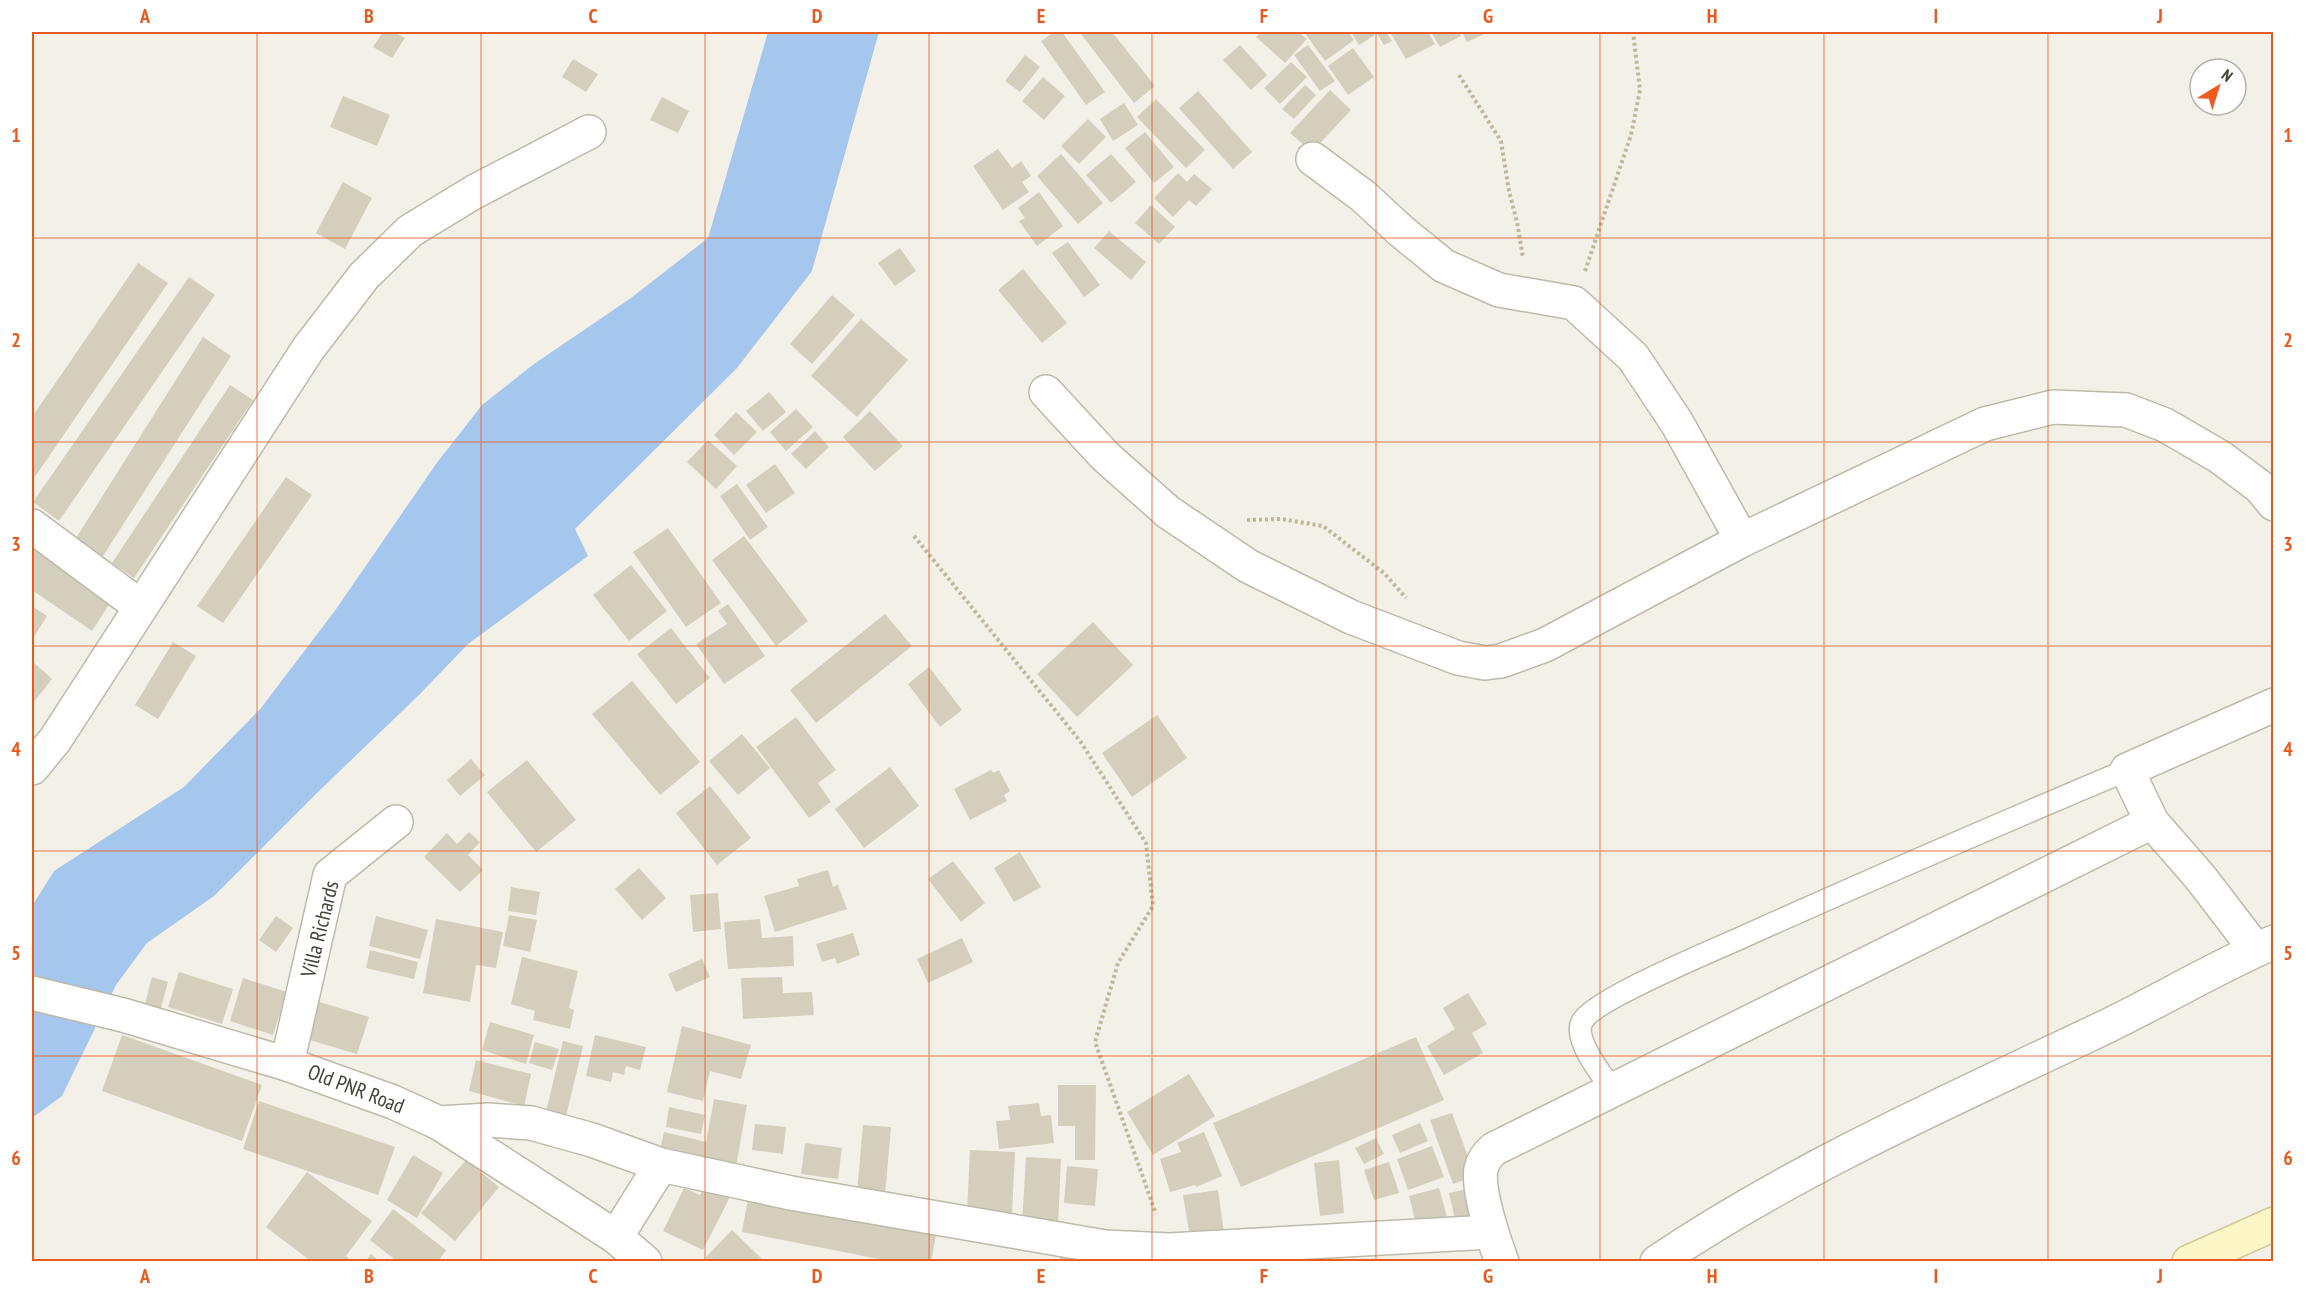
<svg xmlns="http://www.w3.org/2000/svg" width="2305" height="1293" viewBox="0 0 2305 1293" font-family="'PT Sans Narrow',sans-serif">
  <rect width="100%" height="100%" fill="#f3f1e7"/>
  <polygon fill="#a5c6ed" points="768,32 879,32 812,271 737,368 575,529 588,556 468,644 420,694 318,792 214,896 147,943 116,985 62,1096 32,1118 32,906 54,871 184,787 261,708 334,612 436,464 482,405 534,364 631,298 708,238"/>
  <g fill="#d4cebc">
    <polygon points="383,32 394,32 405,38 392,58 373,47"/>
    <polygon points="1054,32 1062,32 1105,92 1086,105 1041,41"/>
    <polygon points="1084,32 1112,32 1155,86 1134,103 1081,34"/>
    <polygon points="1261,32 1298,32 1307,39 1285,63 1256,37"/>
    <polygon points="1304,32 1348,32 1354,40 1325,61"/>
    <polygon points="1351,32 1372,32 1375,35 1359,45"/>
    <polygon points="1376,32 1386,32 1392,41 1384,45"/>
    <polygon points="1390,32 1428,32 1435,44 1406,59"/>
    <polygon points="1431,32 1459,32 1461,36 1440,47"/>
    <polygon points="1462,32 1489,32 1467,42"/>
    <polygon points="1240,45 1267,75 1251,90 1223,60"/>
    <polygon points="1308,45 1335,81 1320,91 1294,55"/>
    <polygon points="1353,48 1374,77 1348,95 1328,66"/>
    <polygon points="1025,55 1040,67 1020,92 1005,81"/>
    <polygon points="573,59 598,74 586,92 562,77"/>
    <polygon points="1291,62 1307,77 1280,104 1264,88"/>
    <polygon points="1043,77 1065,96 1044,120 1022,101"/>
    <polygon points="1305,85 1316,95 1294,119 1282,109"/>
    <polygon points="1330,90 1351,110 1312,152 1290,133"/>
    <polygon points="1198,91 1252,152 1233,169 1179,108"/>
    <polygon points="343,96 390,115 377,146 330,127"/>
    <polygon points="662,97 689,111 678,133 650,120"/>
    <polygon points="1156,99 1205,150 1186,168 1137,117"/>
    <polygon points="1124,103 1138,125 1113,141 1100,119"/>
    <polygon points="1088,119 1106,137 1079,164 1061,146"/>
    <polygon points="1145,132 1174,167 1154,183 1125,148"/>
    <polygon points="998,149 1012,168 1021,161 1031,176 1022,182 1029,192 1003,210 973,166"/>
    <polygon points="1061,154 1103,203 1078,224 1037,176"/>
    <polygon points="1111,154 1136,182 1111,203 1086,175"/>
    <polygon points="1178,173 1187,182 1194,174 1212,189 1196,206 1189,200 1173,217 1154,198"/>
    <polygon points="343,182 372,198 345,249 316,233"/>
    <polygon points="1039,192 1063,226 1037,246 1019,221 1025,218 1018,208"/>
    <polygon points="1151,205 1175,227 1159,244 1135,223"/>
    <polygon points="1109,231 1146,262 1131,280 1094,248"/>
    <polygon points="1068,242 1100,285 1084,297 1052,253"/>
    <polygon points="900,248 916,271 895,286 878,263"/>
    <polygon points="138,263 168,283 32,481 32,417"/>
    <polygon points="1023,269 1067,323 1042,343 998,290"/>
    <polygon points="189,277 215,295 59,521 33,502"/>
    <polygon points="832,295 855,315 812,364 790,344"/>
    <polygon points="861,319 908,360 857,417 811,376"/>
    <polygon points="203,337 231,356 103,556 76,538"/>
    <polygon points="230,385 253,400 134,578 112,563"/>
    <polygon points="769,392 786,412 763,431 746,411"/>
    <polygon points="796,409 813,427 786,451 770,432"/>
    <polygon points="870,411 903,446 875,471 843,437"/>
    <polygon points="736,412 757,432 734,455 714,435"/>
    <polygon points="815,431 829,447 806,469 791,454"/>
    <polygon points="708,440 737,466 716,489 687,462"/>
    <polygon points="775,464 795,493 766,513 746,485"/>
    <polygon points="286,477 312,495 223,623 197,606"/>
    <polygon points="737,484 768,527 750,540 720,496"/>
    <polygon points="668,528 721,603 686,627 633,552"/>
    <polygon points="744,536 808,621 776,646 712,560"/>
    <polygon points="32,546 112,600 92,631 32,590"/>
    <polygon points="631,565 667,611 629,641 593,595"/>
    <polygon points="728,604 765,656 724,684 696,644 727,624 718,611"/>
    <polygon points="32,606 47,616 32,640"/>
    <polygon points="885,614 912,646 816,723 790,690"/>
    <polygon points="1093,622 1133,665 1077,717 1037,674"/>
    <polygon points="671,628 710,678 676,704 637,654"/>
    <polygon points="173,642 196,656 158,719 135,705"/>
    <polygon points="32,661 52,679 32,704"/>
    <polygon points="929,667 962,710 940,727 908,684"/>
    <polygon points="632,681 700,762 660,795 592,714"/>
    <polygon points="1157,715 1187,758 1132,797 1102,753"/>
    <polygon points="796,717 836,770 818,783 831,802 809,818 756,747"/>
    <polygon points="742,734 770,768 738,795 709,761"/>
    <polygon points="471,759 485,775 460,796 447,780"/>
    <polygon points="527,760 576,820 536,852 487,792"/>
    <polygon points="890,767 919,806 864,848 835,809"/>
    <polygon points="991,770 993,773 999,770 1010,791 1004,795 1007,801 970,820 954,789"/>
    <polygon points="710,786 751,838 717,865 676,813"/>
    <polygon points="469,832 480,842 468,855 483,870 460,892 424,857 447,833 457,844"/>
    <polygon points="1020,852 1041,887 1014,902 994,868"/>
    <polygon points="953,861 985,903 961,922 928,879"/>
    <polygon points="639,868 666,898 642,920 615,889"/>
    <polygon points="828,870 833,887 838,885 847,909 775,932 764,896 799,886 797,879"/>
    <polygon points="511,887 540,892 536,915 508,911"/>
    <polygon points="718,893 721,929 693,932 690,895"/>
    <polygon points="509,915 537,920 530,952 503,946"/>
    <polygon points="276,916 293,928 276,952 259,940"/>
    <polygon points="376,916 428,930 420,959 369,946"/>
    <polygon points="436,919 503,932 496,968 476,965 470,1002 423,993"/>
    <polygon points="760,919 762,938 793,936 794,966 728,969 724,922"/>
    <polygon points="853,933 860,955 837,964 835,958 822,962 816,944"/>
    <polygon points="962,938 973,962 928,983 917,959"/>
    <polygon points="370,950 418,962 414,979 366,968"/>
    <polygon points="522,957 578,971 569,1008 574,1010 570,1029 533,1020 535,1011 511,1004"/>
    <polygon points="702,959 710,977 676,992 668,974"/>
    <polygon points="179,972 233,989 222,1024 168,1007"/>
    <polygon points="152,977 168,982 159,1015 143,1011"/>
    <polygon points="782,977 783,993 812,992 814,1015 743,1019 741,978"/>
    <polygon points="243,978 287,992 273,1035 230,1021"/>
    <polygon points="1468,993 1487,1024 1472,1033 1483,1053 1444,1075 1427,1046 1455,1029 1443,1008"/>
    <polygon points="313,1000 369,1017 357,1054 303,1038"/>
    <polygon points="490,1022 534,1035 526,1064 482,1050"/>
    <polygon points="682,1026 751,1045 741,1079 710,1071 703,1101 667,1092"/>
    <polygon points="122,1035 262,1085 242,1141 102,1091"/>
    <polygon points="595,1035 646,1047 640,1070 626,1066 624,1075 613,1072 611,1082 586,1076"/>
    <polygon points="1416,1037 1444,1100 1241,1187 1213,1123"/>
    <polygon points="563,1041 583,1046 565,1120 545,1116"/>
    <polygon points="535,1042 559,1049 552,1070 529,1063"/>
    <polygon points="476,1060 531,1074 524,1106 469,1091"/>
    <polygon points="1189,1074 1215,1116 1153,1155 1127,1112"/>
    <polygon points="1058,1085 1096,1085 1095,1160 1075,1160 1075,1126 1058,1126"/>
    <polygon points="714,1099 747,1105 736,1166 660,1150 664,1132 706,1142"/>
    <polygon points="259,1101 395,1147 378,1195 243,1149"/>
    <polygon points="1039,1103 1041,1116 1051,1115 1054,1143 999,1149 996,1121 1010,1120 1008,1106"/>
    <polygon points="669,1107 705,1115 701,1134 666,1127"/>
    <polygon points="1452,1113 1475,1176 1453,1184 1430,1120"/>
    <polygon points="1420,1123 1428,1141 1400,1153 1392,1135"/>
    <polygon points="755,1124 786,1127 783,1154 752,1150"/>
    <polygon points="863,1125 891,1127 885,1195 857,1193"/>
    <polygon points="1204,1132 1222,1176 1196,1187 1195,1185 1170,1192 1160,1159 1181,1152 1177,1143"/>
    <polygon points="1376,1138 1384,1154 1364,1164 1355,1148"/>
    <polygon points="805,1143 842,1148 838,1179 801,1174"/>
    <polygon points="1432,1146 1444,1177 1408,1190 1397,1159"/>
    <polygon points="970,1150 1015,1152 1012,1214 967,1211"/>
    <polygon points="413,1155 443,1173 417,1218 387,1200"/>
    <polygon points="1026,1157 1061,1159 1058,1227 1022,1225"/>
    <polygon points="466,1160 499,1187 455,1241 421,1213"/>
    <polygon points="1339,1160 1344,1213 1320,1216 1314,1163"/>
    <polygon points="1389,1162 1399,1193 1374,1200 1364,1170"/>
    <polygon points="1067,1166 1098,1169 1095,1206 1064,1203"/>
    <polygon points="307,1172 372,1221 346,1256 353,1262 312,1262 266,1227"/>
    <polygon points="706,1185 730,1197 703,1250 663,1231 684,1188 700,1195"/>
    <polygon points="1477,1187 1484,1218 1456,1224 1449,1193"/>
    <polygon points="1439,1188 1449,1224 1418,1231 1409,1196"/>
    <polygon points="1218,1190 1224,1233 1190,1237 1183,1195"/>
    <polygon points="748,1199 936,1235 931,1262 894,1262 742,1232"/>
    <polygon points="393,1209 446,1250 438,1262 398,1262 370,1240"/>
    <polygon points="732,1230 765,1262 709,1262 705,1258"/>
    <polygon points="371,1254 380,1262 365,1262"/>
    <polygon points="1060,1254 1167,1262 1060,1262"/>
  </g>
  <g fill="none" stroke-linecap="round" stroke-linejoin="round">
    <g stroke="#bebaa9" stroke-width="24">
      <path id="lane" d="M 1613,1089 C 1602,1076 1573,1039 1582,1022 C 1592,1000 1717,949 1745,936 C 1872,879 1999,824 2127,770"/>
    </g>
    <g stroke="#bebaa9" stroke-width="36">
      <g id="street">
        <polyline points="1313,159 1363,196 1401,231 1444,266 1499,290 1574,303 1633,357 1677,423 1742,540"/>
        <polyline points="1046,392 1105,456 1168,512 1248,566 1351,617 1458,658 1485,663 1501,661 1545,645 1742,540 1985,424 2053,407 2126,410 2165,425 2220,457 2260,487 2274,504"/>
        <polyline points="32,526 141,607"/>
        <polyline points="32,768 55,740 308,349 364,276 410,231 474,192 589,132"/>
        <polyline points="2256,950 2200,877 2152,822 2127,770 2274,705"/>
        <polyline points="32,993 123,1015 287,1064 393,1102 439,1123 616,1237 645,1262"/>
        <polyline points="287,1064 330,875 396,822"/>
        <polyline points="439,1123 488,1120 531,1123 592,1140 661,1165 791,1193 1105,1247 1169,1250 1490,1232"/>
        <polyline points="616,1237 661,1165"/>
        <path d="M 1502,1262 C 1494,1241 1477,1190 1481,1169 C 1483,1160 1488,1154 1494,1149 L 2152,822"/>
        <path d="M 1657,1262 C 1795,1169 1949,1101 2099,1030 C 2158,1002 2214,968 2274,942"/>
      </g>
    </g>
    <g stroke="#d1ca98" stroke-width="36">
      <polyline id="secondary" points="2189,1262 2274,1224"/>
    </g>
    <g stroke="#bfb79b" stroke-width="4" stroke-dasharray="3 3" stroke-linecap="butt">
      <polyline points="1459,75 1501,141 1509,191 1517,222 1523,258"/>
      <polyline points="1585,271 1631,135 1640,90 1633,32"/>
      <polyline points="1247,520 1281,519 1323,526 1384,573 1406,598"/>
      <polyline points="914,536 1080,741 1146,843 1153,906 1118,963 1095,1042 1156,1214"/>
    </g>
    <use href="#lane" stroke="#fff" stroke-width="21"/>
    <use href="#street" stroke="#fff" stroke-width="33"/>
    <use href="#secondary" stroke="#fdf7c7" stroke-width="33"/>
  </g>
  <path fill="none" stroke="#e95a1f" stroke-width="1.5" stroke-opacity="0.55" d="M 257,32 L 257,1262M 481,32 L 481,1262M 705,32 L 705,1262M 929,32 L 929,1262M 1152,32 L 1152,1262M 1376,32 L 1376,1262M 1600,32 L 1600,1262M 1824,32 L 1824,1262M 2048,32 L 2048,1262M 32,238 L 2274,238M 32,442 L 2274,442M 32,646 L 2274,646M 32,851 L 2274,851M 32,1056 L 2274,1056"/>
  <g text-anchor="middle" stroke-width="5" stroke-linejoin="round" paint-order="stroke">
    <g font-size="21" fill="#454136" stroke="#fff">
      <text transform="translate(320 929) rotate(-76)" y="7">Villa Richards</text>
      <text transform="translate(356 1089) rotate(21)" y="7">Old PNR Road</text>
    </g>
  </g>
  <rect width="2305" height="1293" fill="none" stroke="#ffffff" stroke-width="66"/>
  <g transform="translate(2218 87) rotate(38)"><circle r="28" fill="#ffffff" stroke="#b5b3af" stroke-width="1.5"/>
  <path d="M0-4.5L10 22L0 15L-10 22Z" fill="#f25b1e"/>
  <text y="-9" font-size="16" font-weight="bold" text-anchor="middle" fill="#454136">N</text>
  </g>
  <rect x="33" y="33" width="2239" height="1227" fill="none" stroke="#e95a1f" stroke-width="2"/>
  <g font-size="20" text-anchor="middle" font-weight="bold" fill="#e95a1f">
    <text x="145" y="23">A</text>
    <text x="369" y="23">B</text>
    <text x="593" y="23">C</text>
    <text x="817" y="23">D</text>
    <text x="1041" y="23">E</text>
    <text x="1264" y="23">F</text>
    <text x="1488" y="23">G</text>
    <text x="1712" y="23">H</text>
    <text x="1936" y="23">I</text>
    <text x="2160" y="23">J</text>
    <text x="16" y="142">1</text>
    <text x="2288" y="142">1</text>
    <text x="16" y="347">2</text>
    <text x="2288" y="347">2</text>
    <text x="16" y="551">3</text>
    <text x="2288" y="551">3</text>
    <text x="16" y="756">4</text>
    <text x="2288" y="756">4</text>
    <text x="16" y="960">5</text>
    <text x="2288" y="960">5</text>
    <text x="16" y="1165">6</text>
    <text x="2288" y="1165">6</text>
    <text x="145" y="1283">A</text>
    <text x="369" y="1283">B</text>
    <text x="593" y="1283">C</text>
    <text x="817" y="1283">D</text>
    <text x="1041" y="1283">E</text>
    <text x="1264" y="1283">F</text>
    <text x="1488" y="1283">G</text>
    <text x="1712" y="1283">H</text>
    <text x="1936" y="1283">I</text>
    <text x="2160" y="1283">J</text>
  </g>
</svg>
